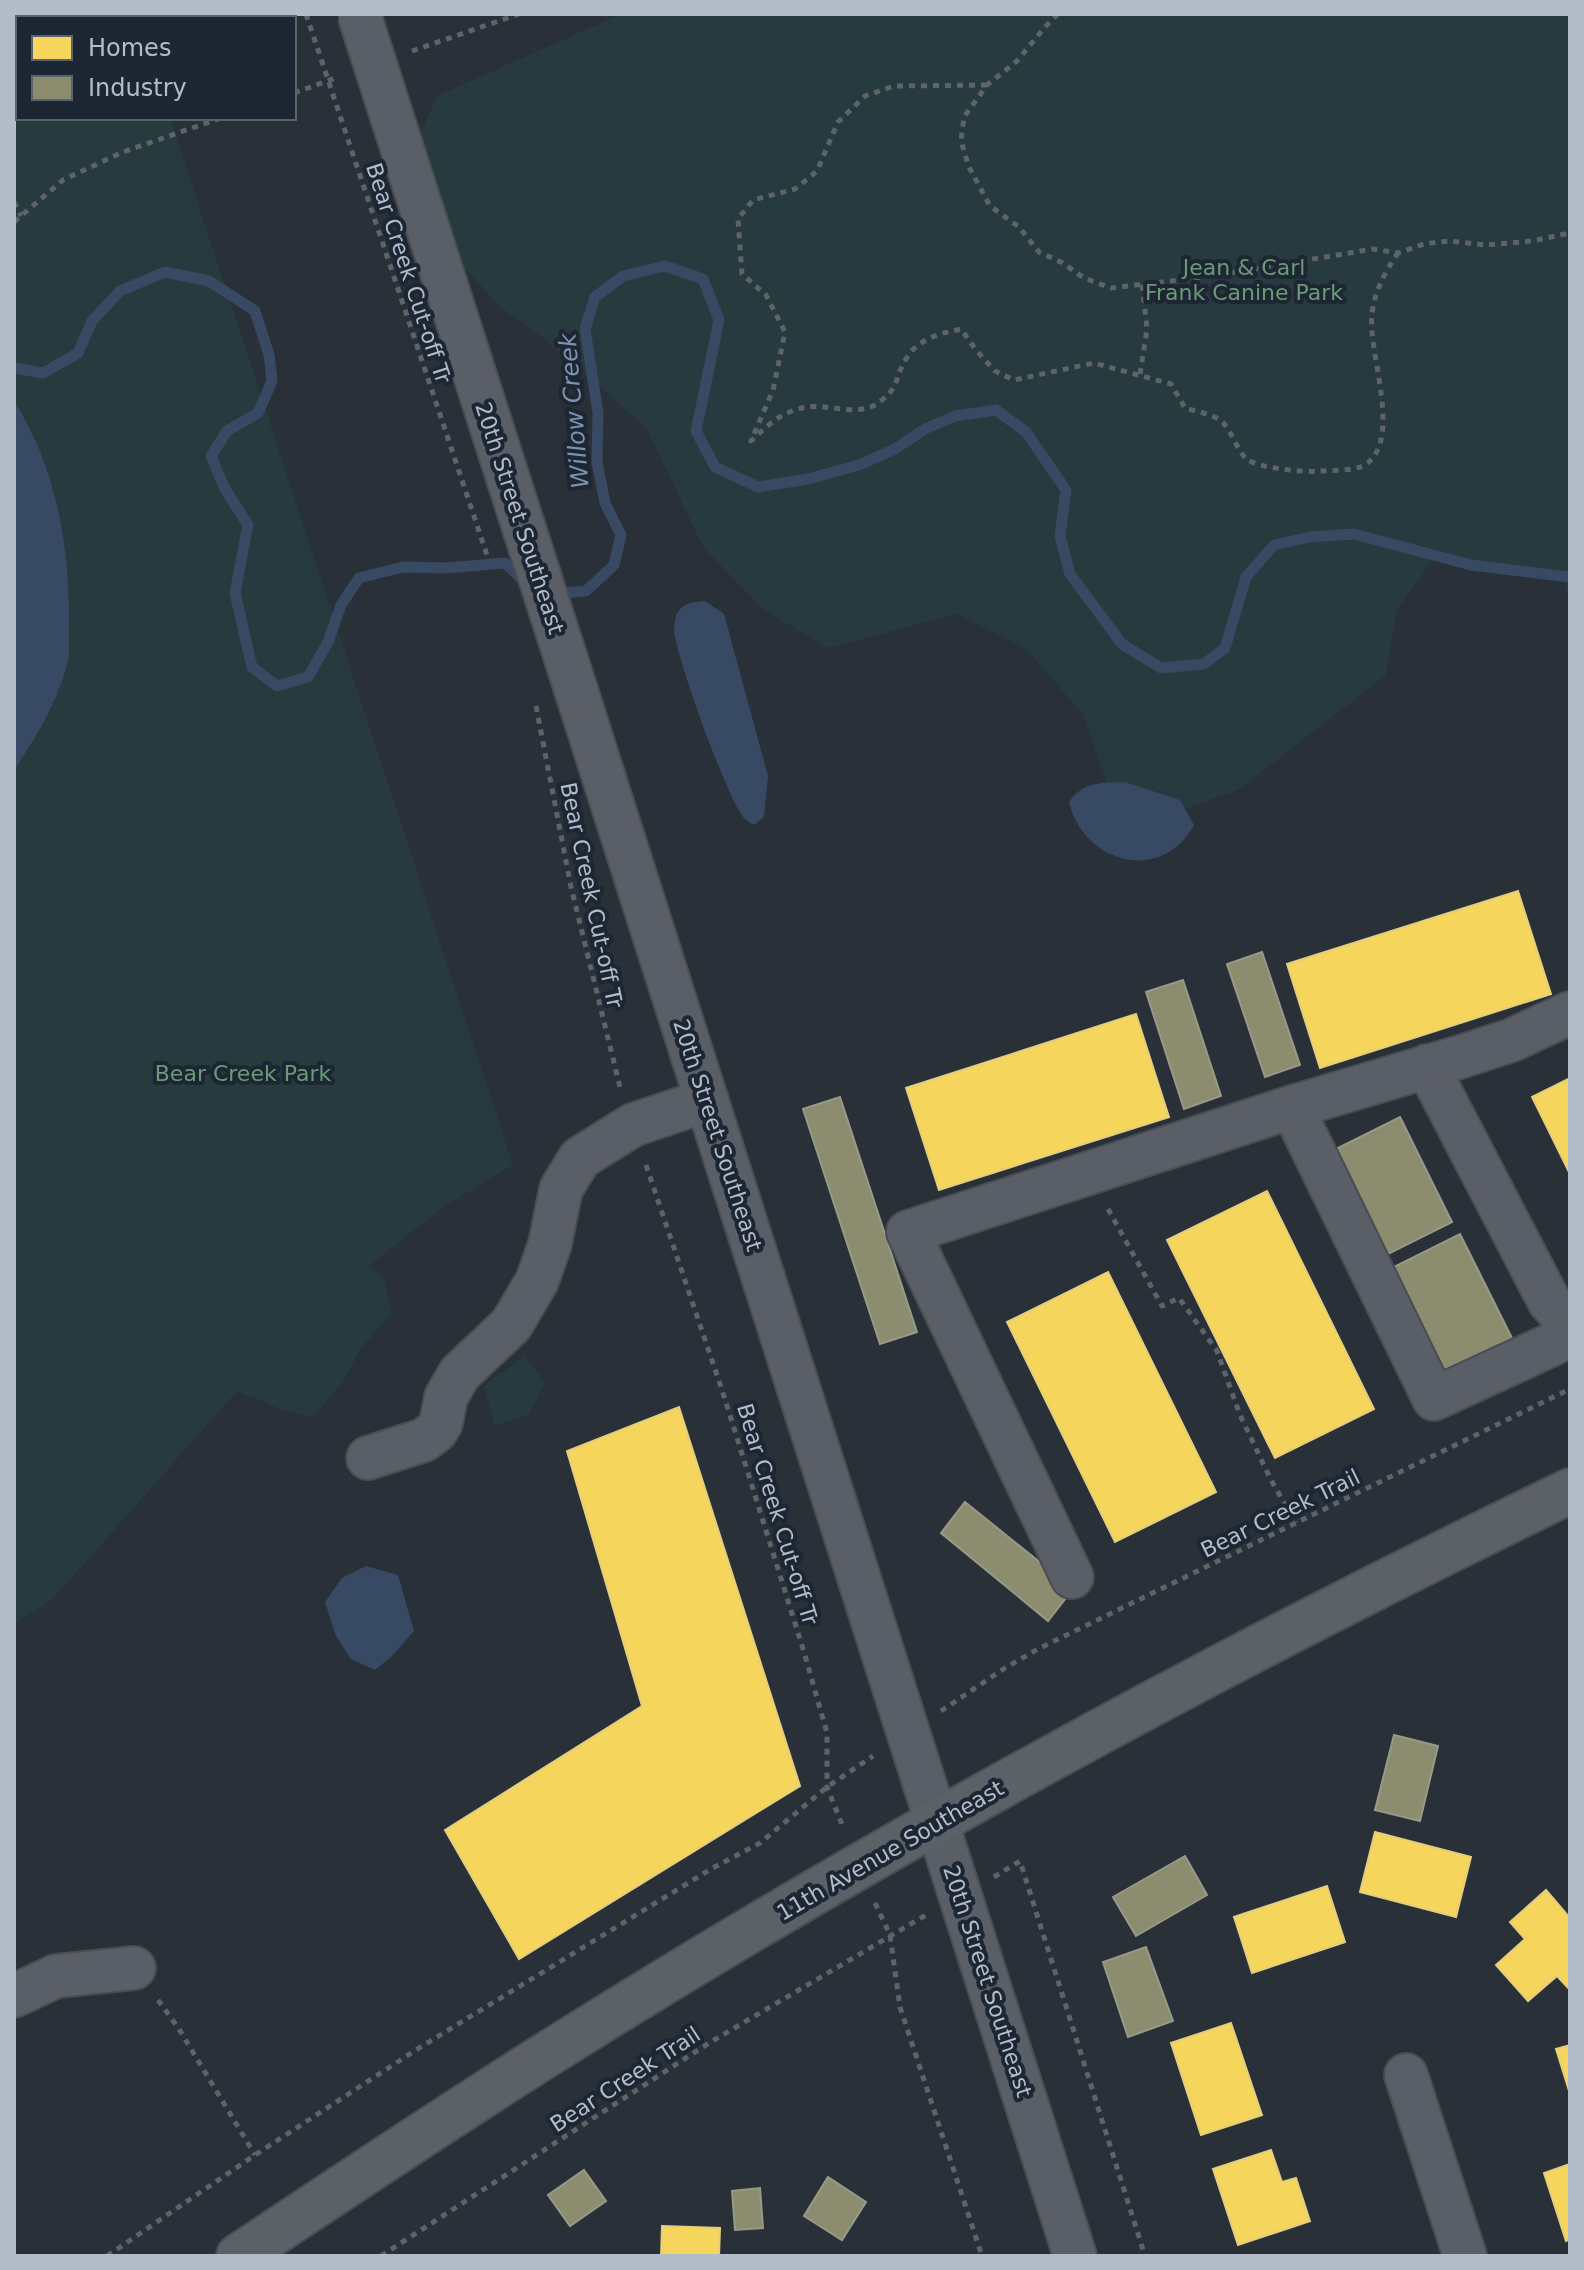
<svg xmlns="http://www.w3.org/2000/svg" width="1584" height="2270" viewBox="0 0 1584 2270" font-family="'DejaVu Sans',sans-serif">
  <rect width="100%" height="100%" fill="#2a3038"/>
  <g fill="#273a3e">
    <polygon points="14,14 136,14 138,18 18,18 18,118 170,118 513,1165 445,1206 369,1266 383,1276 392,1313 362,1347 342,1383 313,1417 280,1409 237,1391 53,1599 14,1624"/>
    <polygon points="621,14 1570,14 1570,602 1562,576 1471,565 1435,556 1397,610 1386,675 1238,790 1164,816 1112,797 1083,714 1025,648 957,614 828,648 764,610 703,547 647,429 563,353 498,305 431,229 409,159 437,96"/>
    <polygon points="524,1356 545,1383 529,1414 495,1426 484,1386"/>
  </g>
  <g fill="#384963">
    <path d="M 14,401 C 56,466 70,548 69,624 C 68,636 70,649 68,661 C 59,698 36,739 14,770 Z"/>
    <path d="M 705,601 L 724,614 L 768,776 L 764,817 L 754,825 C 751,823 747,821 744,818 C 727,798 677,659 674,631 C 674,625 675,617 678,612 C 684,602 694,602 705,601 Z"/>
    <path d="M 1125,782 L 1180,800 L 1194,825 C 1161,885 1083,863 1069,802 C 1083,781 1102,783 1125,782 Z"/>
    <polygon points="366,1566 398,1575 414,1631 392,1656 375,1670 351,1659 336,1636 325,1602 342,1578"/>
  </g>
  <g fill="#f6d55c" stroke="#e2ce7d" stroke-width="2">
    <polygon points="1518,891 1551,994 1320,1068 1287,964"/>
    <polygon points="1136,1014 1169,1117 939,1190 906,1088"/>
    <polygon points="1570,1078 1570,1174 1532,1097"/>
    <polygon points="1267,1191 1374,1409 1275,1458 1167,1240"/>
    <polygon points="1108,1272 1216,1492 1115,1542 1007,1322"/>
    <polygon points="679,1407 800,1786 519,1959 445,1830 642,1706 567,1451"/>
    <polygon points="1375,1832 1471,1857 1456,1917 1360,1892"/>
    <polygon points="1327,1886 1345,1942 1252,1973 1234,1917"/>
    <polygon points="1546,1890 1570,1918 1570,1990 1557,1976 1528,2001 1496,1965 1525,1939 1510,1922"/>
    <polygon points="1231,2023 1262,2115 1201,2135 1171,2043"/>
    <polygon points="1570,2045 1570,2094 1556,2049"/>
    <polygon points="1271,2150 1282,2182 1296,2178 1310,2221 1238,2245 1213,2169"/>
    <polygon points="1570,2164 1570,2239 1566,2241 1544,2173"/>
    <polygon points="662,2226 720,2228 719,2256 661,2256"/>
  </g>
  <g fill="#8c8c6e" stroke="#989a89" stroke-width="2">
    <polygon points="1262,952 1300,1065 1265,1077 1227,964"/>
    <polygon points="1183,980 1221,1096 1184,1109 1146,992"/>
    <polygon points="840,1097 917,1332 880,1344 803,1109"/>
    <polygon points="1400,1117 1452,1222 1382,1257 1330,1152"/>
    <polygon points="1460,1234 1512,1338 1442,1373 1390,1269"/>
    <polygon points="965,1502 1073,1589 1048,1621 941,1533"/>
    <polygon points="1394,1735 1438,1746 1420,1821 1375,1810"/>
    <polygon points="1185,1856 1207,1895 1136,1936 1113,1897"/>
    <polygon points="1146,1947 1173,2021 1128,2037 1103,1962"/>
    <polygon points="584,2170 606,2201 570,2226 548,2195"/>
    <polygon points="828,2177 866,2202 842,2240 804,2216"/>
    <polygon points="760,2188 763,2228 735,2230 732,2191"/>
  </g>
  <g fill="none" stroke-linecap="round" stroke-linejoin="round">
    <g stroke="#384963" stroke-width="11">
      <polyline points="14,368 43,373 78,353 92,321 120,291 165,272 209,281 255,311 269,355 272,381 258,413 227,431 211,456 225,489 248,525 235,593 252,667 277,686 308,677 328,642 341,605 359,578 403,567 446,568 505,563 527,584"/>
      <polyline points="552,594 586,591 614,565 621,535 605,503 597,462 598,413 585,329 595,297 623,276 665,266 703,279 719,320 696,431 715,467 758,487 808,479 859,465 895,449 925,429 955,416 996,410 1026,432 1066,490 1060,536 1070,574 1122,644 1161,668 1204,664 1225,648 1246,577 1274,545 1310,537 1354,534 1471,565 1570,577"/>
    </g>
    <g stroke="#484c53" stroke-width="46">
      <g id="minor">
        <polyline points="576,690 1075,2256"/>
        <polyline points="1427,1066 1549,1301 1570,1325"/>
        <polyline points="1292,1107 1434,1399 1570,1336"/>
        <polyline points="368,1458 424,1440 436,1431 441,1423 446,1397 460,1373 511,1325 537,1281 550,1244 561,1189 580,1158 633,1125 707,1100"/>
        <polyline points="1072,1577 908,1232 1292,1107 1460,1057 1512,1040 1570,1013"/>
        <polyline points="14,1996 56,1976 134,1968"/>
        <polyline points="1406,2075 1465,2256"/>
      </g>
    </g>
    <g stroke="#484c55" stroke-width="48">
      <path id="major" d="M 239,2256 C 346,2185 453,2113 562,2045 C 887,1841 1225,1658 1570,1491"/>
    </g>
    <g stroke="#5d636a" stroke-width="5" stroke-dasharray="6 6" stroke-linecap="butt">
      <polyline points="1058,14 1045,27 1017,61 987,85 964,117 961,141 969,167 990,206 1019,227 1039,252 1061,262 1084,278 1111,288 1205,277 1373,249 1398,253 1424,244 1449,241 1486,245 1532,241 1570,233"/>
      <polyline points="412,51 519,14"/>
      <path d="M 987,85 L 894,86 L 865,96 L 838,122 L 817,171 L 795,189 L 753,200 L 738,219 L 742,274 L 766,295 L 785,332 L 773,390 L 751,441 C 768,425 783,410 808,407 C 828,404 855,416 875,405 C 902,388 893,377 908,356 C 920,338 942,333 961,329 L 976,350 L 995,371 L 1014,380 L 1094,363 L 1171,384 L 1185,408 C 1195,411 1211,414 1220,420 C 1232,429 1236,451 1248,460 C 1260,468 1305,473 1320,471 C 1332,470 1352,471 1363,466 C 1405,443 1367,352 1372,314 C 1375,290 1385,272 1398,253"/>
      <polyline points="294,93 338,77"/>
      <polyline points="14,202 21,216"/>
      <polyline points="14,222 63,180 123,152 221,118"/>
      <polyline points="1140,374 1147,329 1142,283"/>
      <polyline points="536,706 571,887 620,1087"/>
      <polyline points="646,1165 722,1390 804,1652 827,1733 827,1787 843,1827"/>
      <polyline points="1108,1209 1162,1306 1179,1298 1217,1351 1240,1415 1271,1480 1296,1523"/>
      <polyline points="941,1711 1005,1668 1038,1649 1570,1389"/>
      <polyline points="994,1877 1020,1861 1145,2256"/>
      <polyline points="875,1903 890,1935 900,2007 982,2256"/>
      <polyline points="158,2000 179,2029 255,2155"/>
      <polyline points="107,2256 255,2155 419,2048 711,1869 760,1843 827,1787 873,1756"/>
      <polyline points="381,2256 709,2043 926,1915"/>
    </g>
    <use href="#minor" stroke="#5a5e66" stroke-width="42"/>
    <use href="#major" stroke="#5c6168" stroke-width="44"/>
    <g stroke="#484c53" stroke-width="46" stroke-linecap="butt">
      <polyline id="minor-bridge" points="359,14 576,690"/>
    </g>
    <polyline stroke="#5d636a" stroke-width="5" stroke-dasharray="6 6" stroke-linecap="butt" points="306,14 487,555"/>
    <use href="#minor-bridge" stroke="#5a5e66" stroke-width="42"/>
  </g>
  <g text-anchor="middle" stroke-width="8" stroke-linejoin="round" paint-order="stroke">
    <g font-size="22" fill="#6b9a76" stroke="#1d2633">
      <text x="1244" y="275">Jean &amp; Carl<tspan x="1244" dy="25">Frank Canine Park</tspan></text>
      <text x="243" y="1081">Bear Creek Park</text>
    </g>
    <g font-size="22" fill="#b4bcc9" stroke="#1d2633">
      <text transform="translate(409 273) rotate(72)" y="8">Bear Creek Cut-off Tr</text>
      <text transform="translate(520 518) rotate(72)" y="8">20th Street Southeast</text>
      <text transform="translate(592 895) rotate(78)" y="8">Bear Creek Cut-off Tr</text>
      <text transform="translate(718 1135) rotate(72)" y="8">20th Street Southeast</text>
      <text transform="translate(1280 1513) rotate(-26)" y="8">Bear Creek Trail</text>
      <text transform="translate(778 1514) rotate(73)" y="8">Bear Creek Cut-off Tr</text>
      <text transform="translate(890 1850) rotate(-30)" y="8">11th Avenue Southeast</text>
      <text transform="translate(988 1981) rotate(72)" y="8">20th Street Southeast</text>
      <text transform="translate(625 2079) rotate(-33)" y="8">Bear Creek Trail</text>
    </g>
    <g font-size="24" font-style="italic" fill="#7c92b1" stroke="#1d2633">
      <text transform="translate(574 411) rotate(-95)" y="8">Willow Creek</text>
    </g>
  </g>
  <rect width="1584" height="2270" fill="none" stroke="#b4bcc9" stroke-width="32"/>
  <rect x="16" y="16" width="280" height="104" fill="#1d2633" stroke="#59626f" stroke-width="2"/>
  <rect x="32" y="36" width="40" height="24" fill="#f6d55c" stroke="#59626f" stroke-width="2"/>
  <text x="88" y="56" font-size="24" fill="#b4bcc9">Homes</text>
  <rect x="32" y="76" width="40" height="24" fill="#8c8c6e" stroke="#59626f" stroke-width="2"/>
  <text x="88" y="96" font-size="24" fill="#b4bcc9">Industry</text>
</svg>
